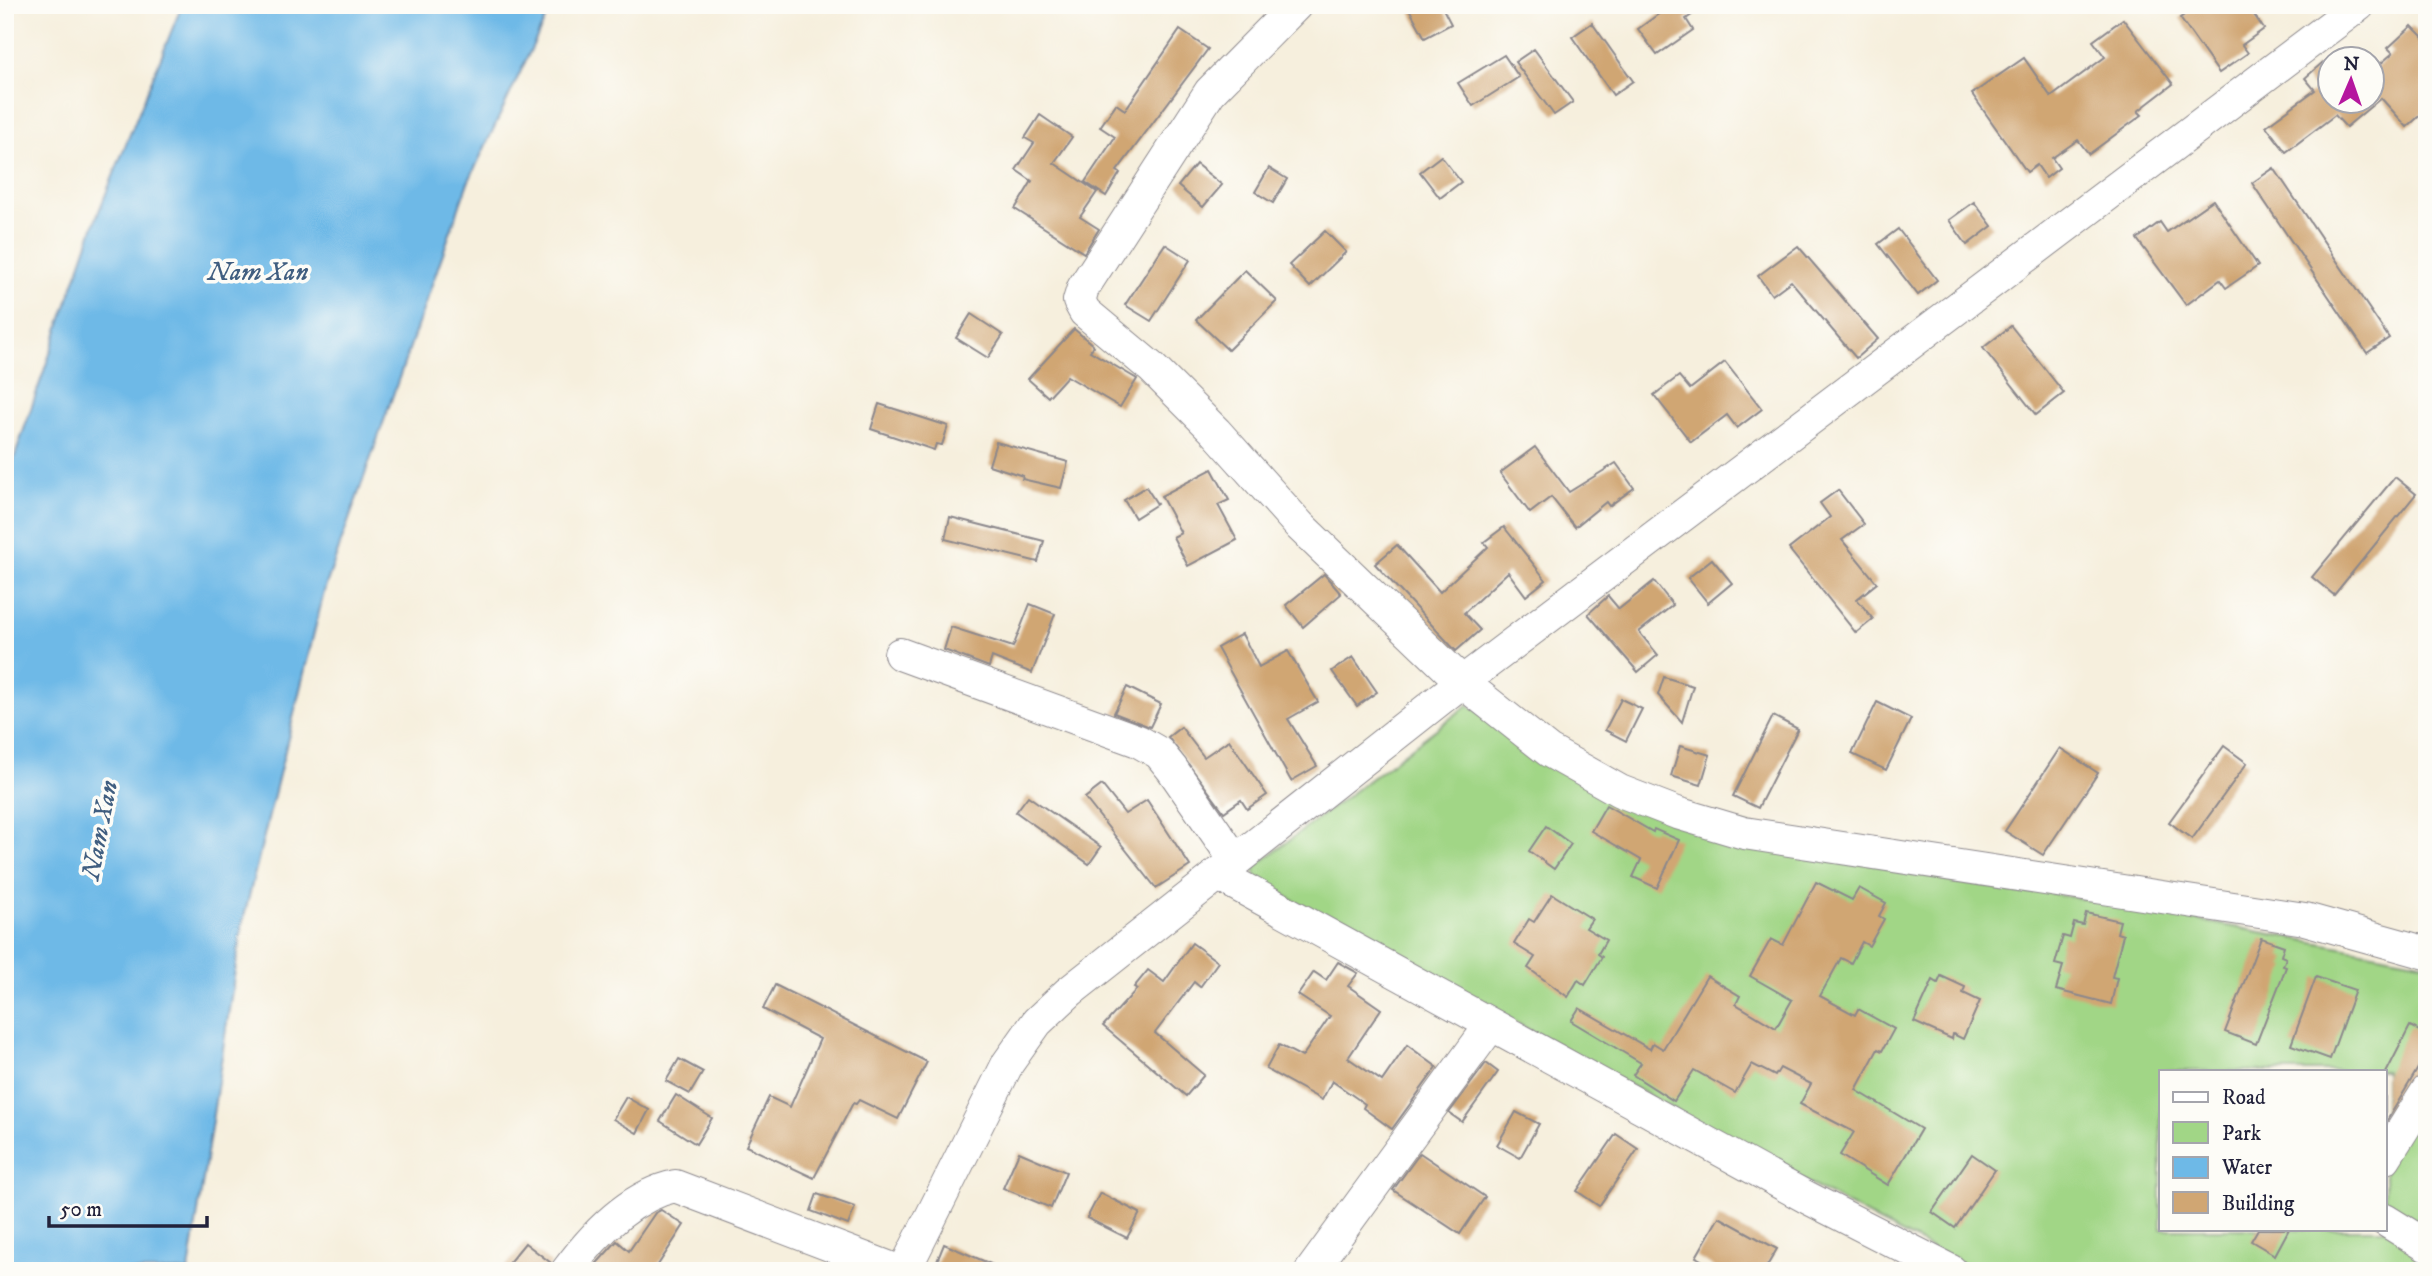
<svg xmlns="http://www.w3.org/2000/svg" width="2432" height="1276" viewBox="0 0 2432 1276" font-family="'IM FELL DW Pica',serif">
  <rect width="100%" height="100%" fill="#fdfcf7"/>
  <filter id="ink" filterUnits="userSpaceOnUse"><feTurbulence type="fractalNoise" baseFrequency=".0143" numOctaves="2"/><feDisplacementMap in="SourceGraphic" scale="14" xChannelSelector="R" yChannelSelector="G"/><feConvolveMatrix kernelMatrix="1 2 1 2 8 2 1 2 1" color-interpolation-filters="sRGB"/></filter>
  <filter id="wash" filterUnits="userSpaceOnUse"><feTurbulence type="fractalNoise" baseFrequency=".00686" numOctaves="4" result="noise"/><feDisplacementMap in="SourceGraphic" scale="28" xChannelSelector="R" yChannelSelector="G"/><feGaussianBlur stdDeviation="1.57" result="paint"/><feColorMatrix in="noise" values="0 0 0 0 0 0 0 0 0 0 0 0 0 0 0 0 0 1.4 0 .05"/><feComposite in="paint" operator="in"/></filter>
  <g filter="url(#wash)">
    <rect width="100%" height="100%" fill="#f6efdd"/>
    <path fill="#a1d686" stroke="#627c60" stroke-width="2" fill-rule="evenodd" d="M 1468,705 L 1600,793 L 2057,894 L 2427,963 L 2427,1271 L 1976,1271 L 1879,1222 L 1258,881 L 1254,870 L 1262,861 ZM 2161,1071 L 2385,1071 L 2385,1229 L 2161,1229 Z"/>
    <polygon fill="#6eb9e7" stroke="#486e91" stroke-width="2" points="182,5 552,5 467,185 325,588 242,925 189,1271 5,1271 5,485 97,216"/>
    <g id="blocks">
      <g fill="#d0a673">
        <polygon points="1407,5 1441,5 1451,24 1425,38"/>
        <polygon points="1671,5 1706,5 1686,19 1693,30 1657,55 1638,29"/>
        <polygon points="2198,5 2247,5 2264,29 2242,45 2248,53 2219,73 2180,18"/>
        <polygon points="2123,19 2173,84 2138,111 2142,115 2089,154 2078,140 2052,158 2059,168 2046,178 2037,165 2027,172 1972,94 2024,58 2051,97 2105,57 2093,41"/>
        <polygon points="1592,23 1633,81 1613,95 1572,37"/>
        <polygon points="2412,26 2427,41 2427,109 2407,127 2381,98 2346,127 2335,115 2286,152 2266,126 2315,90 2305,78 2322,63 2330,73 2330,102 2372,102 2372,71 2393,53 2388,48"/>
        <polygon points="1180,30 1208,49 1117,171 1120,173 1106,196 1085,182 1115,137 1100,127 1116,104 1125,110"/>
        <polygon points="1534,49 1573,102 1554,115 1515,62"/>
        <polygon points="1504,55 1519,77 1473,106 1458,83"/>
        <polygon points="1040,115 1072,137 1054,163 1097,192 1080,217 1099,229 1084,253 1015,209 1032,181 1016,170 1034,143 1025,138"/>
        <polygon points="1441,156 1461,182 1440,198 1420,172"/>
        <polygon points="1196,164 1222,185 1203,207 1178,186"/>
        <polygon points="1269,168 1287,179 1273,203 1255,192"/>
        <polygon points="2274,168 2389,338 2367,353 2252,183"/>
        <polygon points="2213,200 2258,266 2226,288 2220,280 2186,305 2137,239 2160,222 2167,232"/>
        <polygon points="1974,202 1992,226 1967,245 1949,220"/>
        <polygon points="1898,229 1937,280 1918,295 1878,244"/>
        <polygon points="1325,231 1346,252 1310,287 1289,265"/>
        <polygon points="1165,244 1190,260 1151,321 1125,305"/>
        <polygon points="1798,246 1878,339 1856,358 1791,281 1772,295 1758,276"/>
        <polygon points="1245,270 1277,301 1228,350 1196,320"/>
        <polygon points="971,314 1003,335 988,358 956,338"/>
        <polygon points="2011,326 2064,393 2036,415 1983,348"/>
        <polygon points="1074,329 1094,346 1090,351 1137,379 1120,407 1067,376 1048,397 1028,379"/>
        <polygon points="1725,362 1762,409 1737,428 1727,415 1691,442 1654,395 1679,376 1690,389"/>
        <polygon points="879,404 948,426 942,445 936,444 934,450 871,429"/>
        <polygon points="996,442 1068,462 1061,488 1022,479 1023,476 989,465"/>
        <polygon points="1535,447 1569,492 1616,463 1634,488 1609,506 1606,502 1575,527 1551,497 1530,513 1500,473"/>
        <polygon points="1212,469 1229,500 1218,505 1237,540 1188,566 1173,537 1181,533 1161,496"/>
        <polygon points="2395,477 2416,494 2334,595 2312,577"/>
        <polygon points="1146,487 1157,504 1135,518 1124,500"/>
        <polygon points="1838,490 1864,524 1842,540 1877,583 1857,599 1873,619 1856,633 1789,549 1830,517 1820,503"/>
        <polygon points="950,517 1044,541 1038,562 945,539"/>
        <polygon points="1504,527 1546,580 1526,596 1508,572 1464,613 1480,630 1456,651 1375,564 1397,545 1440,592 1488,547 1484,542"/>
        <polygon points="1712,559 1732,583 1708,603 1688,578"/>
        <polygon points="1324,574 1341,594 1303,627 1286,605"/>
        <polygon points="1654,581 1673,605 1639,632 1658,655 1638,672 1588,614 1608,596 1619,609"/>
        <polygon points="1030,604 1055,614 1032,673 992,657 989,667 944,650 951,627 1013,647"/>
        <polygon points="1242,634 1259,667 1288,651 1318,702 1288,719 1317,766 1291,781 1217,648"/>
        <polygon points="1353,657 1377,692 1357,706 1332,671"/>
        <polygon points="1664,677 1693,686 1682,722 1658,695"/>
        <polygon points="1127,687 1161,704 1150,727 1114,713"/>
        <polygon points="1621,699 1642,709 1626,741 1605,730"/>
        <polygon points="1877,702 1911,719 1886,770 1852,754"/>
        <polygon points="1773,716 1798,729 1758,808 1733,796"/>
        <polygon points="1181,727 1204,757 1229,740 1267,795 1247,809 1241,800 1224,812 1168,737"/>
        <polygon points="1680,746 1710,755 1701,785 1671,776"/>
        <polygon points="2224,746 2247,763 2192,839 2169,822"/>
        <polygon points="2060,748 2098,773 2043,855 2005,831"/>
        <polygon points="1102,785 1125,814 1147,800 1190,866 1156,888 1085,798"/>
        <polygon points="1028,796 1101,847 1089,864 1016,812"/>
        <polygon points="1606,805 1653,832 1654,829 1679,840 1657,888 1633,877 1641,860 1591,831"/>
        <polygon points="1546,826 1571,844 1554,869 1529,851"/>
        <polygon points="1816,882 1852,900 1859,888 1886,903 1879,916 1884,919 1869,946 1862,942 1851,963 1841,958 1820,996 1855,1015 1858,1009 1894,1029 1882,1051 1878,1049 1856,1090 1921,1129 1888,1185 1840,1155 1854,1132 1800,1104 1811,1084 1780,1068 1775,1076 1752,1064 1735,1093 1694,1070 1674,1101 1633,1075 1641,1063 1571,1021 1579,1008 1650,1049 1653,1043 1663,1049 1707,976 1740,996 1736,1004 1776,1028 1792,1000 1750,976 1771,939 1783,945"/>
        <polygon points="1552,894 1592,919 1586,928 1606,940 1598,954 1602,957 1585,985 1578,980 1568,997 1528,968 1535,957 1514,944 1529,919 1534,922"/>
        <polygon points="2086,913 2120,921 2117,933 2123,935 2112,977 2117,978 2111,1004 2056,990 2063,966 2055,964 2063,936 2070,938 2074,923 2083,925"/>
        <polygon points="2261,938 2284,946 2281,956 2286,958 2283,966 2286,967 2256,1044 2225,1032"/>
        <polygon points="1192,943 1218,962 1200,987 1194,982 1155,1033 1204,1075 1186,1096 1103,1026 1137,989 1134,987 1148,970 1164,982"/>
        <polygon points="1338,962 1358,973 1348,986 1381,1009 1348,1058 1382,1081 1407,1045 1437,1067 1392,1129 1363,1108 1365,1104 1332,1081 1322,1100 1266,1069 1279,1045 1302,1057 1330,1016 1298,995 1314,972 1326,980"/>
        <polygon points="1941,976 1965,987 1963,993 1980,1001 1963,1039 1953,1034 1952,1039 1914,1022 1933,980 1938,983"/>
        <polygon points="2316,977 2355,990 2330,1059 2291,1045"/>
        <polygon points="775,985 927,1062 898,1119 859,1100 856,1104 853,1103 814,1178 746,1146 769,1097 790,1107 820,1039 763,1009"/>
        <polygon points="2410,1026 2427,1035 2427,1053 2385,1124 2385,1075"/>
        <polygon points="679,1059 703,1072 690,1094 666,1081"/>
        <polygon points="1486,1063 1498,1072 1462,1122 1449,1113"/>
        <polygon points="676,1095 712,1118 696,1144 660,1121"/>
        <polygon points="626,1097 649,1110 637,1133 613,1119"/>
        <polygon points="1516,1112 1539,1124 1520,1158 1497,1145"/>
        <polygon points="1616,1134 1638,1149 1599,1206 1577,1191"/>
        <polygon points="1019,1152 1066,1172 1051,1208 1003,1188"/>
        <polygon points="1420,1153 1485,1197 1460,1234 1393,1190"/>
        <polygon points="1972,1154 1995,1170 1955,1228 1932,1212"/>
        <polygon points="1100,1193 1140,1213 1127,1238 1087,1218"/>
        <polygon points="817,1194 855,1207 848,1225 811,1211"/>
        <polygon points="661,1210 684,1225 654,1271 590,1271 617,1241 629,1251 655,1213"/>
        <polygon points="1719,1217 1777,1249 1764,1271 1720,1271 1696,1257"/>
        <polygon points="2258,1229 2289,1229 2275,1255 2251,1241"/>
        <polygon points="525,1243 551,1263 549,1271 502,1271"/>
        <polygon points="944,1244 1007,1271 933,1271"/>
      </g>
    </g>
  </g>
  <g filter="url(#ink)">
    <use href="#blocks" fill-opacity="0" stroke="#8c888c" stroke-width="2"/>
    <g fill="none" stroke-linecap="round" stroke-linejoin="round">
      <g stroke="#8c888c" stroke-width="34">
        <g id="minor">
          <polyline points="1296,5 1210,92 1083,288 1079,301 1085,312 1152,368 1216,432 1300,526 1462,682 1549,751 1620,791 1677,813 1744,833 2305,919 2427,953"/>
          <polyline points="900,654 1138,741 1159,753 1172,769 1235,860"/>
          <polyline points="1217,874 1808,1198 1951,1271"/>
          <polyline points="2385,1158 2427,1091"/>
          <polyline points="2385,1220 2427,1246"/>
          <path d="M 567,1271 C 594,1234 630,1196 675,1186 L 898,1271"/>
          <polyline points="904,1271 1008,1063 1037,1022 1069,992 1462,682 2359,5"/>
          <polyline points="1311,1271 1491,1025"/>
        </g>
      </g>
      <use href="#minor" stroke="#fff" stroke-width="32"/>
    </g>
  </g>
  <g text-anchor="middle" stroke-width="7" stroke-linejoin="round" paint-order="stroke">
    <g font-size="26" font-style="italic" fill="#405e80" stroke="#fdfcf7">
      <text x="258" y="280">Nam Xan</text>
      <text transform="translate(99 830) rotate(-79)" y="9">Nam Xan</text>
    </g>
  </g>
  <rect width="2432" height="1276" fill="none" stroke="#fdfcf7" stroke-width="28"/>
  <rect x="2159" y="1070" width="228" height="161" fill="#fdfcf7" stroke="#a5a5ac" stroke-width="2"/>
  <rect x="2173" y="1092" width="35" height="10" fill="#ffffff" stroke="#a5a5ac" stroke-width="2"/>
  <text x="2222" y="1104" font-size="21" fill="#22223b">Road</text>
  <rect x="2173" y="1122" width="35" height="21" fill="#a1d686" stroke="#a5a5ac" stroke-width="2"/>
  <text x="2222" y="1140" font-size="21" fill="#22223b">Park</text>
  <rect x="2173" y="1157" width="35" height="21" fill="#6eb9e7" stroke="#a5a5ac" stroke-width="2"/>
  <text x="2222" y="1174" font-size="21" fill="#22223b">Water</text>
  <rect x="2173" y="1192" width="35" height="21" fill="#d0a673" stroke="#a5a5ac" stroke-width="2"/>
  <text x="2222" y="1210" font-size="21" fill="#22223b">Building</text>
  <g transform="translate(2351 80) rotate(2)"><circle r="33" fill="#fdfcf7" stroke="#a5a5ac" stroke-width="2"/>
  <path d="M0-5L12 26L0 18L-12 26Z" fill="#b5179e"/>
  <text y="-10" font-size="19" font-weight="bold" text-anchor="middle" fill="#22223b">N</text>
  </g>
  <path d="M49 1216v10h158v-10" fill="none" stroke="#22223b" stroke-width="3.5"/>
  <text x="60" y="1216" font-size="21" fill="#22223b" stroke="#fdfcf7" stroke-width="5" paint-order="stroke">50 m</text>
</svg>
